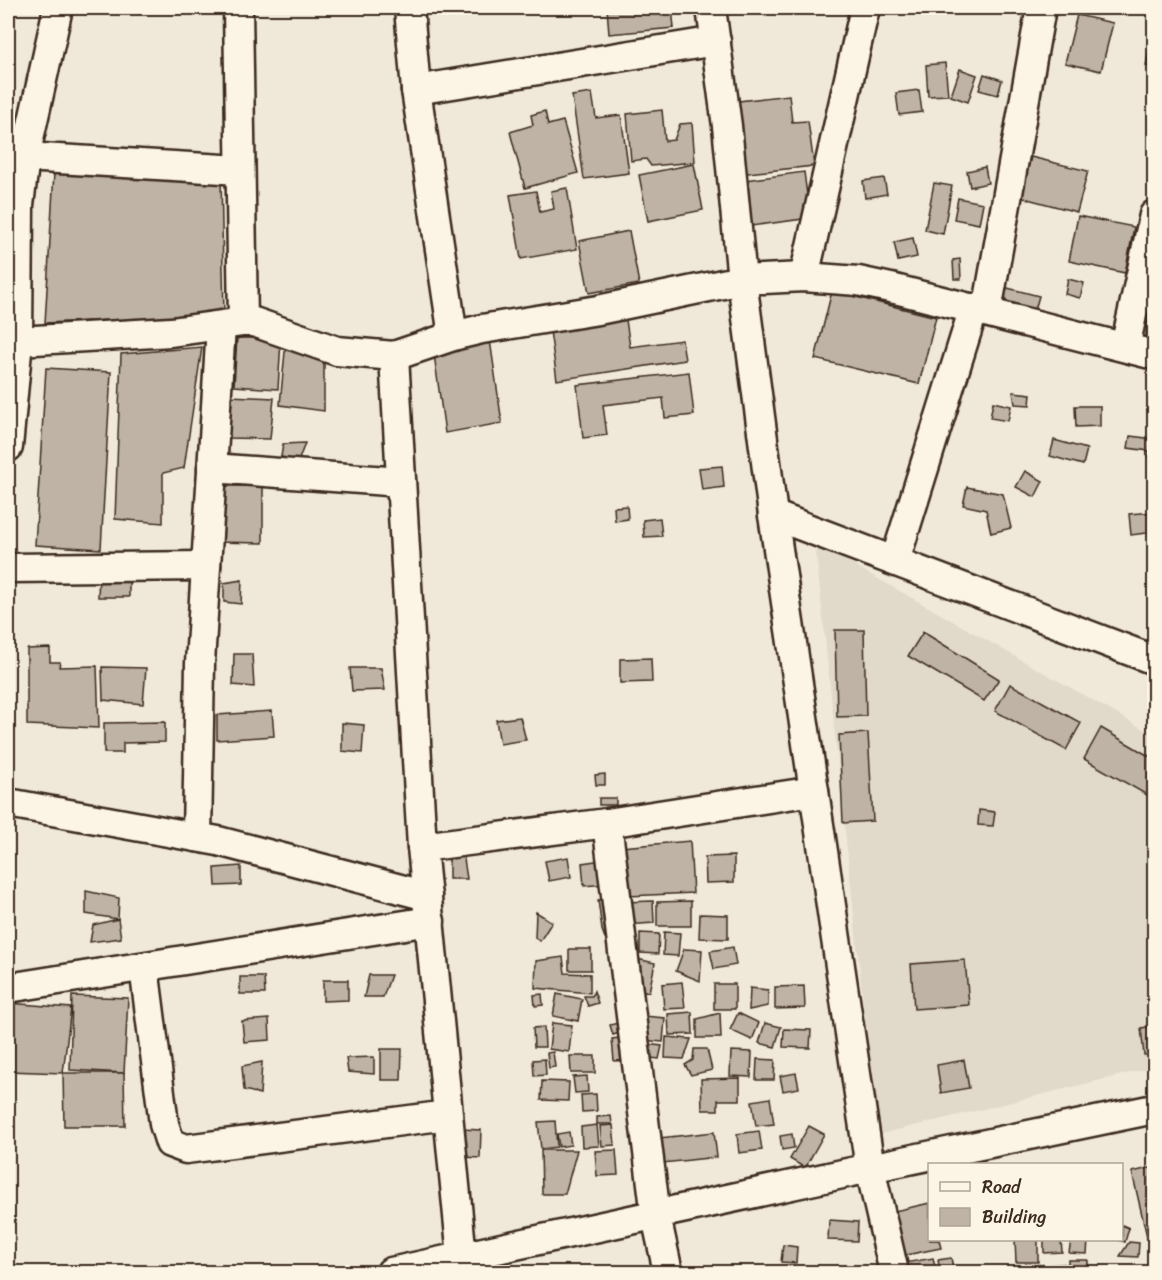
<svg xmlns="http://www.w3.org/2000/svg" width="1162" height="1280" viewBox="0 0 1162 1280" font-family="Sriracha,sans-serif">
  <rect width="100%" height="100%" fill="#f0e9d9"/>
  <filter id="ink" filterUnits="userSpaceOnUse"><feTurbulence type="fractalNoise" baseFrequency=".0167" numOctaves="2"/><feDisplacementMap in="SourceGraphic" scale="12" xChannelSelector="R" yChannelSelector="G"/><feConvolveMatrix kernelMatrix="1 2 1 2 8 2 1 2 1" color-interpolation-filters="sRGB"/></filter>
  <g filter="url(#ink)">
    <polygon fill="#e1d9c9" points="815,543 1154,735 1154,1067 877,1135"/>
    <g fill="#beb3a4" stroke="#3b2a1e" stroke-width="1.5">
      <polygon points="607,8 672,8 674,28 609,34"/>
      <polygon points="719,8 781,8 781,9 719,15"/>
      <polygon points="1077,15 1113,23 1101,71 1065,63"/>
      <polygon points="1149,50 1154,51 1154,68 1146,66"/>
      <polygon points="945,63 948,95 928,96 926,65"/>
      <polygon points="960,69 977,75 968,102 951,96"/>
      <polygon points="984,74 1002,80 998,95 979,90"/>
      <polygon points="919,90 922,112 899,115 896,93"/>
      <polygon points="592,93 596,118 621,115 629,173 584,179 572,96"/>
      <polygon points="789,95 792,122 808,121 814,166 739,174 730,102"/>
      <polygon points="662,110 665,141 674,140 680,124 692,123 695,162 651,166 646,159 631,161 627,114"/>
      <polygon points="545,111 548,125 563,121 578,173 525,188 510,132 533,125 531,115"/>
      <polygon points="1031,157 1088,171 1077,212 1020,197"/>
      <polygon points="694,164 703,210 648,221 639,175"/>
      <polygon points="985,167 988,183 970,187 967,171"/>
      <polygon points="804,172 810,218 744,227 738,181"/>
      <polygon points="54,173 221,180 224,315 45,323"/>
      <polygon points="884,178 887,194 865,198 863,181"/>
      <polygon points="934,183 952,186 943,234 925,230"/>
      <polygon points="567,188 577,249 521,259 510,195 536,191 540,212 554,209 551,191"/>
      <polygon points="958,198 983,203 979,224 954,219"/>
      <polygon points="1078,216 1134,227 1125,273 1069,261"/>
      <polygon points="629,231 639,284 589,293 579,241"/>
      <polygon points="913,238 917,257 898,261 894,242"/>
      <polygon points="960,259 961,279 954,279 953,260"/>
      <polygon points="1068,279 1084,283 1080,298 1065,294"/>
      <polygon points="1000,286 1039,296 1035,310 997,301"/>
      <polygon points="832,291 936,317 919,384 815,359"/>
      <polygon points="626,320 630,347 682,340 685,360 557,380 550,331"/>
      <polygon points="1147,322 1154,323 1154,337 1146,336"/>
      <polygon points="489,333 502,423 445,433 433,347"/>
      <polygon points="237,337 281,340 278,389 234,386"/>
      <polygon points="286,341 324,358 324,411 280,405"/>
      <polygon points="202,347 184,468 163,473 163,523 115,519 121,354"/>
      <polygon points="46,368 111,372 101,549 35,545"/>
      <polygon points="689,372 694,415 665,418 663,398 603,405 607,435 583,438 577,385"/>
      <polygon points="1013,392 1031,394 1030,405 1015,404"/>
      <polygon points="229,396 274,398 270,439 227,438"/>
      <polygon points="993,402 1011,406 1008,421 990,418"/>
      <polygon points="1075,406 1100,406 1100,426 1076,427"/>
      <polygon points="1130,436 1154,439 1154,458 1148,457 1149,451 1128,448"/>
      <polygon points="1054,440 1087,449 1083,465 1050,456"/>
      <polygon points="305,443 298,462 281,457 283,444"/>
      <polygon points="722,466 724,487 702,490 699,468"/>
      <polygon points="1025,471 1043,481 1035,497 1016,487"/>
      <polygon points="215,486 263,486 263,543 214,542"/>
      <polygon points="967,487 1003,494 1011,528 991,533 986,510 963,505"/>
      <polygon points="627,506 628,519 615,521 614,507"/>
      <polygon points="1154,512 1154,532 1131,535 1129,514"/>
      <polygon points="660,518 662,536 644,537 643,520"/>
      <polygon points="129,574 129,597 98,597 99,575"/>
      <polygon points="242,580 241,604 224,602 224,583"/>
      <polygon points="835,630 864,630 866,716 837,717"/>
      <polygon points="923,632 999,679 984,701 908,656"/>
      <polygon points="50,648 50,662 60,662 59,667 97,666 99,728 27,725 27,649"/>
      <polygon points="234,654 252,654 254,687 233,685"/>
      <polygon points="651,658 652,682 620,683 620,659"/>
      <polygon points="102,667 146,668 143,704 103,700"/>
      <polygon points="350,668 381,668 385,690 352,691"/>
      <polygon points="1010,684 1081,723 1066,750 995,711"/>
      <polygon points="272,711 274,736 217,740 217,715"/>
      <polygon points="520,717 526,740 500,744 496,720"/>
      <polygon points="165,722 165,742 123,743 123,753 104,753 104,723"/>
      <polygon points="342,723 364,725 362,753 342,751"/>
      <polygon points="1101,728 1154,759 1154,799 1084,759"/>
      <polygon points="868,733 873,821 843,823 839,735"/>
      <polygon points="605,774 605,785 596,785 595,775"/>
      <rect x="599" y="798" width="17" height="7"/>
      <polygon points="979,810 995,812 993,826 978,825"/>
      <polygon points="690,841 693,893 628,896 621,847"/>
      <polygon points="463,852 467,879 449,879 449,855"/>
      <polygon points="734,856 734,882 706,883 705,857"/>
      <polygon points="568,857 571,877 549,881 545,861"/>
      <polygon points="602,860 605,884 584,886 582,863"/>
      <polygon points="241,866 241,885 216,886 215,868"/>
      <polygon points="86,891 119,898 118,919 86,914"/>
      <polygon points="613,899 610,952 602,930 598,900"/>
      <polygon points="653,901 654,923 626,925 624,902"/>
      <polygon points="691,901 691,926 657,926 657,902"/>
      <polygon points="536,912 552,922 540,941 535,938"/>
      <polygon points="700,914 728,915 728,939 699,938"/>
      <polygon points="118,919 121,938 90,942 93,925"/>
      <polygon points="664,932 680,933 678,956 663,955"/>
      <polygon points="640,933 659,934 658,954 640,953"/>
      <polygon points="733,947 736,965 714,969 710,951"/>
      <rect x="569" y="949" width="22" height="21"/>
      <polygon points="684,949 702,950 700,981 676,971"/>
      <polygon points="563,957 565,973 590,974 590,993 535,988 536,961"/>
      <polygon points="637,959 655,963 649,992 631,988"/>
      <polygon points="965,960 969,1005 914,1009 911,964"/>
      <polygon points="369,975 391,975 383,997 364,997"/>
      <polygon points="240,977 264,977 265,994 240,994"/>
      <polygon points="323,980 348,980 348,1000 323,1001"/>
      <polygon points="682,982 685,1008 664,1009 662,984"/>
      <rect x="714" y="984" width="21" height="25"/>
      <polygon points="804,986 805,1008 775,1009 775,987"/>
      <polygon points="750,988 768,990 768,1006 749,1010"/>
      <polygon points="594,991 598,1003 588,1006 584,996 592,996"/>
      <polygon points="542,994 543,1005 535,1006 534,995"/>
      <polygon points="557,994 582,999 578,1021 553,1016"/>
      <polygon points="72,996 128,998 124,1073 70,1070"/>
      <polygon points="8,1003 71,1008 63,1073 8,1071"/>
      <polygon points="692,1012 693,1034 669,1035 668,1014"/>
      <polygon points="720,1013 721,1038 697,1038 697,1019"/>
      <polygon points="738,1013 759,1023 752,1040 730,1030"/>
      <polygon points="644,1016 665,1018 663,1042 642,1040"/>
      <polygon points="269,1019 270,1040 244,1042 242,1021"/>
      <polygon points="552,1023 572,1025 569,1052 549,1049"/>
      <polygon points="618,1023 629,1030 613,1035 610,1025"/>
      <polygon points="765,1023 781,1027 775,1047 759,1043"/>
      <polygon points="1154,1026 1154,1054 1144,1055 1141,1028"/>
      <polygon points="544,1027 545,1047 534,1047 533,1028"/>
      <polygon points="784,1029 811,1030 810,1048 783,1047"/>
      <polygon points="627,1037 629,1060 614,1061 612,1039"/>
      <polygon points="666,1037 691,1039 684,1059 665,1058"/>
      <polygon points="645,1044 662,1046 659,1059 643,1057"/>
      <polygon points="381,1049 402,1049 401,1080 381,1080"/>
      <polygon points="694,1049 707,1049 712,1070 691,1075 685,1065 693,1060"/>
      <polygon points="731,1051 752,1052 751,1077 730,1076"/>
      <polygon points="553,1052 555,1067 549,1068 547,1053"/>
      <polygon points="570,1056 595,1056 595,1073 571,1073"/>
      <polygon points="374,1057 374,1074 348,1072 346,1058"/>
      <polygon points="545,1059 546,1075 534,1076 533,1060"/>
      <polygon points="757,1059 775,1060 774,1080 756,1080"/>
      <polygon points="964,1060 969,1088 941,1093 937,1065"/>
      <polygon points="262,1062 260,1094 244,1090 242,1066"/>
      <polygon points="63,1073 124,1073 125,1126 64,1126"/>
      <polygon points="796,1073 799,1088 783,1091 780,1076"/>
      <polygon points="587,1076 588,1092 575,1093 573,1077"/>
      <polygon points="740,1078 740,1100 718,1100 718,1110 702,1110 701,1079"/>
      <polygon points="542,1081 569,1082 568,1101 541,1100"/>
      <polygon points="596,1094 597,1111 582,1112 581,1095"/>
      <polygon points="770,1098 774,1124 756,1126 752,1101"/>
      <polygon points="611,1116 612,1124 597,1124 597,1117"/>
      <polygon points="555,1121 557,1147 541,1149 538,1122"/>
      <polygon points="597,1125 599,1146 582,1147 581,1127"/>
      <polygon points="613,1125 615,1145 602,1146 600,1126"/>
      <polygon points="809,1126 824,1134 805,1168 790,1159"/>
      <polygon points="461,1129 481,1130 480,1158 463,1157"/>
      <polygon points="759,1131 762,1150 739,1153 737,1134"/>
      <polygon points="569,1132 571,1145 559,1147 557,1134"/>
      <polygon points="714,1132 717,1157 663,1163 660,1138"/>
      <polygon points="792,1134 794,1148 782,1150 780,1136"/>
      <polygon points="541,1150 577,1150 565,1194 542,1194"/>
      <polygon points="616,1150 618,1175 597,1176 595,1151"/>
      <polygon points="1154,1167 1154,1239 1148,1241 1132,1172"/>
      <polygon points="930,1203 930,1240 939,1240 941,1248 901,1256 890,1212"/>
      <polygon points="829,1220 858,1222 857,1241 828,1240"/>
      <polygon points="1122,1225 1129,1228 1125,1242 1119,1240 1122,1240"/>
      <polygon points="1015,1240 1038,1240 1038,1262 1016,1262"/>
      <polygon points="1044,1240 1061,1240 1062,1252 1044,1253"/>
      <polygon points="1071,1240 1088,1240 1087,1254 1069,1253"/>
      <polygon points="1129,1242 1139,1243 1138,1257 1120,1256"/>
      <polygon points="1154,1243 1154,1260 1153,1261 1149,1244"/>
      <polygon points="783,1245 797,1247 796,1263 781,1262"/>
      <polygon points="933,1258 936,1272 905,1272 904,1263"/>
      <polygon points="951,1258 954,1272 940,1272 938,1260"/>
      <rect x="1068" y="1260" width="20" height="12"/>
      <polygon points="1065,1264 1066,1272 1029,1272 1025,1266"/>
    </g>
    <g fill="none" stroke-linecap="round" stroke-linejoin="round">
      <g stroke="#3b2a1e" stroke-width="33">
        <g id="street">
          <polyline points="238,8 243,322"/>
          <polyline points="409,8 416,90 453,336"/>
          <polyline points="711,8 727,126 742,280 773,515 870,1168 894,1272"/>
          <polyline points="416,90 716,41"/>
          <polyline points="25,157 240,170"/>
          <polyline points="804,277 865,8"/>
          <polyline points="987,311 1041,8"/>
          <polyline points="18,341 171,332 243,322 254,322 337,351 394,356 453,336 482,329 598,310 742,280 804,277 858,281 895,289 1154,355"/>
          <polyline points="1125,347 1154,215"/>
          <polyline points="394,356 422,847 462,1257"/>
          <polyline points="8,447 18,341 19,205 25,157 58,8"/>
          <polyline points="212,468 401,482"/>
          <polyline points="773,515 1154,660"/>
          <polyline points="895,561 974,308"/>
          <polyline points="8,568 206,566"/>
          <polyline points="8,803 218,841 427,896"/>
          <polyline points="607,823 656,1216 668,1272"/>
          <polyline points="197,837 200,663 221,326"/>
          <polyline points="422,847 607,823 814,791"/>
          <polyline points="144,967 164,1124 170,1143 186,1149 448,1115"/>
          <polyline points="8,988 430,921"/>
          <polyline points="391,1272 870,1168 1154,1109"/>
        </g>
      </g>
      <use href="#street" stroke="#fcf5e5" stroke-width="28"/>
    </g>
  </g>
  <rect width="1162" height="1280" fill="none" stroke="#fcf5e5" stroke-width="30"/>
  <rect x="15" y="15" width="1132" height="1250" fill="none" stroke="#3b2a1e" stroke-width="2" filter="url(#ink)"/>
  <rect x="928" y="1163" width="195" height="78" fill="#fcf5e5" stroke="#afa495" stroke-width="1.5"/>
  <rect x="940" y="1182" width="30" height="9" fill="#fcf5e5" stroke="#afa495" stroke-width="1.5"/>
  <text x="982" y="1193" font-size="18" fill="#3b2a1e">Road</text>
  <rect x="940" y="1208" width="30" height="18" fill="#beb3a4" stroke="#afa495" stroke-width="1.5"/>
  <text x="982" y="1223" font-size="18" fill="#3b2a1e">Building</text>
</svg>
